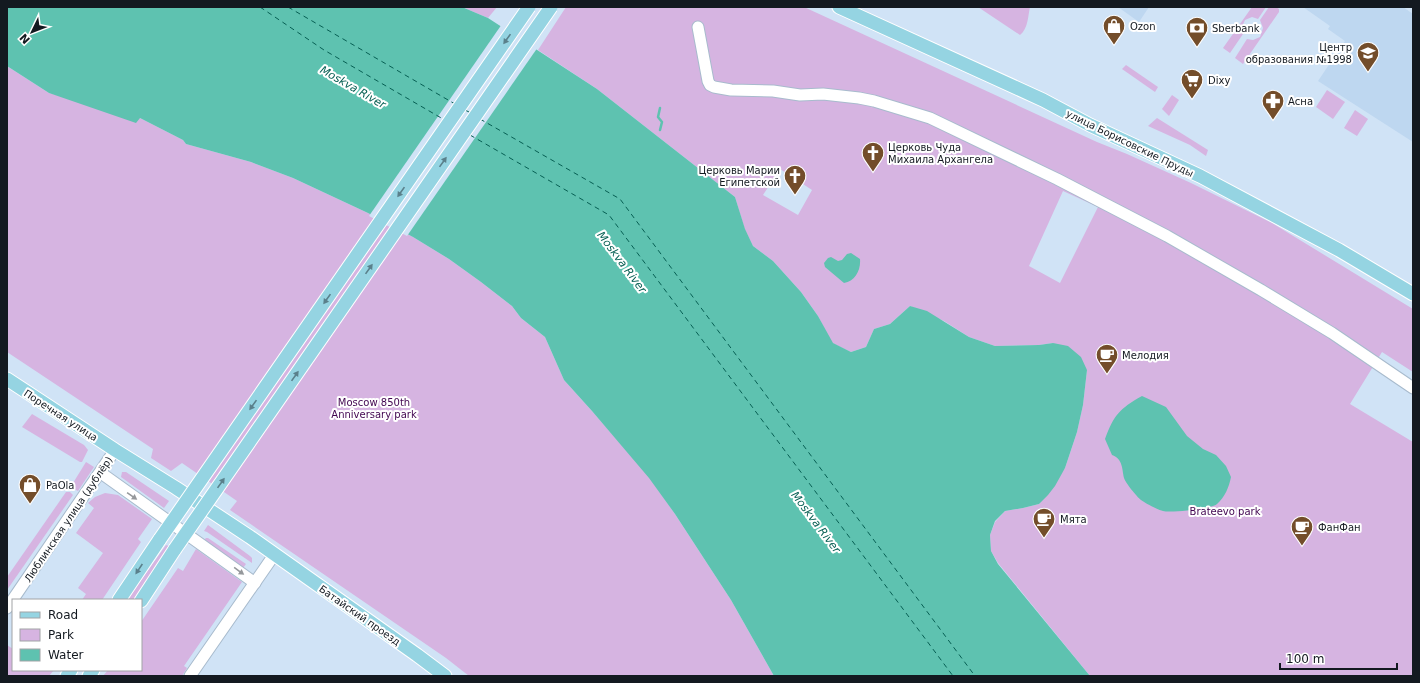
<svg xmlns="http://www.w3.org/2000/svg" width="1420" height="683" viewBox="0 0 1420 683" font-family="'DejaVu Sans',sans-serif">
  <rect width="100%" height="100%" fill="#d0e3f6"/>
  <g fill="#bed7f0">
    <polygon points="1118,7 1149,7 1139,22"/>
    <polygon points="1303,7 1403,7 1413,14 1413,142 1318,81 1345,41 1328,29 1330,26"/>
  </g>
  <g fill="#d6b4e1" fill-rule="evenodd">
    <polygon points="462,7 497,7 488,18"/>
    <path d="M 566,7 L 804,7 L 1097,142 L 1127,154 L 1191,183 L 1272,223 L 1413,309 L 1413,372 L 1382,352 L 1350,404 L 1413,442 L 1413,676 L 1090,676 L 998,563 L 991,551 L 990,535 L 995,522 L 1005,511 L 1023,508 L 1039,504 L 1065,468 L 1077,432 L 1083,405 L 1087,370 L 1053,343 L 1039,345 L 995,346 L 969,337 L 944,321 L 910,306 L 890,324 L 874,329 L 866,347 L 851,352 L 832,343 L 818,316 L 801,292 L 773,261 L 753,246 L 745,230 L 735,197 L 597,89 L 538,50 ZM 780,169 L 812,190 L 798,215 L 763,195 ZM 1063,191 L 1098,207 L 1060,283 L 1029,266 Z"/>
    <path d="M 978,7 L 1030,7 C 1028,16 1028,29 1020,35 Z"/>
    <polygon points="1252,7 1266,7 1258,19 1252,17 1245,20 1241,29 1243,34 1230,53 1223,48"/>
    <polygon points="1269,7 1276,7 1279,9 1279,12 1243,64 1235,58 1247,39 1253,40 1260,37 1263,28 1260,20"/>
    <polygon points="1126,65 1158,87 1155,92 1122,69"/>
    <polygon points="7,66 49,93 140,118 183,140 186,144 251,162 293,178 368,213 413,237 449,259 481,282 512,306 521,318 545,337 564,380 592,411 650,478 675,514 731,600 774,676 469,676 446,658 230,510 237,501 182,463 171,471 151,458 153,449 7,352"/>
    <polygon points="1327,90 1345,102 1333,119 1316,107"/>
    <polygon points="1172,95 1179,100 1169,116 1162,109"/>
    <polygon points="1355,110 1368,119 1357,136 1344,128"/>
    <polygon points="1157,118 1208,150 1206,156 1190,145 1148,126"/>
    <polygon points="32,414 84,445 88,450 82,462 80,462 22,427"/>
    <polygon points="86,462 94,467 78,491 74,489 73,483"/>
    <polygon points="122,472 126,472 169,501 164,508 121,477"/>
    <polygon points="66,492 70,492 73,495 7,590 7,577"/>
    <polygon points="105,493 118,495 152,519 138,539 141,542 102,600 82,600 86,594 78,588 103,553 76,533 94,508 88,503 95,497"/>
    <polygon points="208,525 250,556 252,558 252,563 207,532 204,531"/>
    <polygon points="206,538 208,538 246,564 243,568 203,541"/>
    <polygon points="166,545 169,546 169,548 133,600 127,600"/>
    <polygon points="196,549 242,582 184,666 187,668 182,676 103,676 108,670 141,670 141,622 178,568 183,571"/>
    <polygon points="7,645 13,649 13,670 54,670 49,676 7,676"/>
  </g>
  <g fill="#5ec2b0">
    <polygon points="7,7 462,7 488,18 597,89 735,197 745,229 753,246 773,261 801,292 818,316 833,343 851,352 866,347 874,329 890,324 910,306 927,311 969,337 995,346 1039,345 1053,343 1068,346 1081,357 1087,370 1083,405 1077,432 1065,468 1055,486 1048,495 1039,504 1023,508 1005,511 995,521 990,535 991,551 998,564 1090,676 774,676 731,600 675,514 649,478 592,411 564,380 545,337 521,318 512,306 481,282 449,259 413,237 368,213 293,178 251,162 186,144 183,140 140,118 136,123 49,93 7,66"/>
    <path d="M 851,253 L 860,259 C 861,270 855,281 844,283 L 825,267 L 824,263 L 828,258 L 831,257 L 838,261 L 842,260 L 847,254 Z"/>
    <path d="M 1142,396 L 1166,407 L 1187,436 L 1203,449 L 1216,455 L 1226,466 L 1231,477 C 1229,487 1225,497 1217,504 C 1212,509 1171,513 1163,511 C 1158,510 1145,503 1141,500 C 1137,497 1125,482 1124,478 C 1122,469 1123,459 1112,455 L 1105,439 C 1114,415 1119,409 1142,396 Z"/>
  </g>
  <polygon fill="#d0e3f6" points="502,24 538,47 407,236 369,216"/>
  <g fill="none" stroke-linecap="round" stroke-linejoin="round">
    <polyline stroke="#5ec2b0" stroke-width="2.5" points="660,130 662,122 658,117 660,108"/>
    <g stroke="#065f53" stroke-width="1" stroke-dasharray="5 4" stroke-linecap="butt">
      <polyline points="260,7 324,50 443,119"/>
      <polyline points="288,7 455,104"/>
      <polyline points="465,110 471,113"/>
      <polyline points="480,119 620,199 975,676"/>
      <polyline points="470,135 609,215 953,676"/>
    </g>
    <g stroke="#a8bbcd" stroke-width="13">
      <g id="minor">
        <polyline points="698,27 708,81 710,85 714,87 731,90 773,91 800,95 823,94 859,98 874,101 930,118 1057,179 1167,236 1261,290 1332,333 1413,388"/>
        <polyline points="101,473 255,583"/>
        <polyline points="7,608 115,450"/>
        <polyline points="190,676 274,555"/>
      </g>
    </g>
    <g stroke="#fff" stroke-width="15">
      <g id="major">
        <polyline points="839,7 1043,100 1090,125 1200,176 1339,250 1413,294"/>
        <polyline points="7,379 115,450 176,488 250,537 417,655 445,676"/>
        <polyline points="119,600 160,539"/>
        <polyline points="141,601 175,549"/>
        <polyline points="67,676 71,670"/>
        <polyline points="89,676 93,670"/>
      </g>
    </g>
    <use href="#minor" stroke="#fff" stroke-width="11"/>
    <use href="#major" stroke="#95d4e2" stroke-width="13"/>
    <g stroke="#fff" stroke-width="15" stroke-linecap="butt">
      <g id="major-bridge">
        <polyline points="160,539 529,7"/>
        <polyline points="175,549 551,7"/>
      </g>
    </g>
    <use href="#major-bridge" stroke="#95d4e2" stroke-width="13"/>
  </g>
  <defs><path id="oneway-solid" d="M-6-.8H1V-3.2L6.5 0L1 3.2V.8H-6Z"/></defs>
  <g fill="#5a808b">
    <use href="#oneway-solid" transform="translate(507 39) rotate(125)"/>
    <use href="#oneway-solid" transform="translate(443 162) rotate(-55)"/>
    <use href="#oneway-solid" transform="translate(401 192) rotate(125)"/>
    <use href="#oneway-solid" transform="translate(369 269) rotate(-55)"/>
    <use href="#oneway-solid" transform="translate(327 299) rotate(125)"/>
    <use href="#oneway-solid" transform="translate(295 376) rotate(-55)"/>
    <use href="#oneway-solid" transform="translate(253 405) rotate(125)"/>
    <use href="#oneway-solid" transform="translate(221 483) rotate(-55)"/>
    <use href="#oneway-solid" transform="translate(139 569) rotate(124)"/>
  </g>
  <g fill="#95989b">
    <use href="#oneway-solid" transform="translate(132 496) rotate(35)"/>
    <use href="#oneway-solid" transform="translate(239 571) rotate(36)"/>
  </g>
  <defs>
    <g id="shop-pin" transform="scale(1.15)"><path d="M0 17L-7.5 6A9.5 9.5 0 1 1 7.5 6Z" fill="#734d2a" stroke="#fff"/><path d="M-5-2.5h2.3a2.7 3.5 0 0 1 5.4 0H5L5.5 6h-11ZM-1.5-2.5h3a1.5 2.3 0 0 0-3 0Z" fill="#fff"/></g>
    <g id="bank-pin" transform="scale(1.15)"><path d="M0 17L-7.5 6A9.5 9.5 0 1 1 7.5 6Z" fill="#734d2a" stroke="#fff"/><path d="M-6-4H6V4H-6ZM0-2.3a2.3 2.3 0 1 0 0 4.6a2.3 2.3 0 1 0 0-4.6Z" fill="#fff"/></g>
    <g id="school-pin" transform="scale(1.15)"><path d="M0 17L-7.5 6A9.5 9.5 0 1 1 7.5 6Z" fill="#734d2a" stroke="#fff"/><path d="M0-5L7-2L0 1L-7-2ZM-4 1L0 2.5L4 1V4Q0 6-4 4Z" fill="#fff"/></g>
    <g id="supermarket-pin" transform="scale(1.15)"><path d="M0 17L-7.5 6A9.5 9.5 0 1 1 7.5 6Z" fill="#734d2a" stroke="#fff"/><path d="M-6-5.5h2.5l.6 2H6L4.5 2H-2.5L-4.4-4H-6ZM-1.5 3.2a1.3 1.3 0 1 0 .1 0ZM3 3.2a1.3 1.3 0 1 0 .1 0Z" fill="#fff"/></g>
    <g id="pharmacy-pin" transform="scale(1.15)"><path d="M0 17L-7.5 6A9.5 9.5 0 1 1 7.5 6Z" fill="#734d2a" stroke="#fff"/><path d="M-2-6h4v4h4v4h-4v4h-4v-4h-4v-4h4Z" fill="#fff"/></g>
    <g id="church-pin" transform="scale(1.15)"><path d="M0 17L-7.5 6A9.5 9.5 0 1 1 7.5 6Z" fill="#734d2a" stroke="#fff"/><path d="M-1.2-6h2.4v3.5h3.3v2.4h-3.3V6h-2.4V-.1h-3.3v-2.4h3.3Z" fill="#fff"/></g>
    <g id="cafe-pin" transform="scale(1.15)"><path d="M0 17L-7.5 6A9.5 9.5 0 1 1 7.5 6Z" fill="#734d2a" stroke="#fff"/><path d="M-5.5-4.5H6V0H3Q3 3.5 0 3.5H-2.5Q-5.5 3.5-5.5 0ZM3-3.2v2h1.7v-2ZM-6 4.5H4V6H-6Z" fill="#fff"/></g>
  </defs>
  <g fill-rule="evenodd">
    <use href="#shop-pin" x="1114" y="26"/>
    <use href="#bank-pin" x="1197" y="28"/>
    <use href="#school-pin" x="1368" y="53"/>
    <use href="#supermarket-pin" x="1192" y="80"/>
    <use href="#pharmacy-pin" x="1273" y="101"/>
    <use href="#church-pin" x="873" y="153"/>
    <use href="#church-pin" x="795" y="176"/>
    <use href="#cafe-pin" x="1107" y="355"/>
    <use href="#shop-pin" x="30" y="485"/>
    <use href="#cafe-pin" x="1044" y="519"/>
    <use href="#cafe-pin" x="1302" y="527"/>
  </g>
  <g text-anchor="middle" stroke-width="4" stroke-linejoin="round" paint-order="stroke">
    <g font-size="10" fill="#131920" stroke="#fff" text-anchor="start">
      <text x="1130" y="30">Ozon</text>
      <text x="1212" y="32">Sberbank</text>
      <text x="1352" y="51" text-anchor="end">Центр<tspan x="1352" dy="12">образования №1998</tspan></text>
      <text x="1208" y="84">Dixy</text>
      <text x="1288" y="105">Асна</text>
      <text x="888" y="151">Церковь Чуда<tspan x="888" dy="12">Михаила Архангела</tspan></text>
      <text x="780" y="174" text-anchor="end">Церковь Марии<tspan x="780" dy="12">Египетской</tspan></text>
      <text x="1122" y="359">Мелодия</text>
      <text x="46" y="489">PaOla</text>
      <text x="1060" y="523">Мята</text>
      <text x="1318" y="531">ФанФан</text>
    </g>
    <g font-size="10" fill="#131920" stroke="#fff">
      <text transform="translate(1130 143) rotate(26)" y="4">улица Борисовские Пруды</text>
      <text transform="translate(61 415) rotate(33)" y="4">Поречная улица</text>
      <text transform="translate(68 519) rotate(-56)" y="4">Люблинская улица (дублёр)</text>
      <text transform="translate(360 615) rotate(35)" y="4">Батайский проезд</text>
    </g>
    <g font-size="10" fill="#410550" stroke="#fff">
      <text x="374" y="406">Moscow 850th<tspan x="374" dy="12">Anniversary park</tspan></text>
      <text x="1225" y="515">Brateevo park</text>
    </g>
    <g font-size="11" font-style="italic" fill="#065f53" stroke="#fff">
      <text transform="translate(353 87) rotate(30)" y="4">Moskva River</text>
      <text transform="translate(622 262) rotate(53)" y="4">Moskva River</text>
      <text transform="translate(816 522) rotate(53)" y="4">Moskva River</text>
    </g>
  </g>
  <rect width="1420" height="683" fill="none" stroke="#131920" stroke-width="16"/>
  <rect x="12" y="599" width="130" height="72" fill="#ffffff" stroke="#a1a3a6"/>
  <rect x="20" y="612" width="20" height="6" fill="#95d4e2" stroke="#a1a3a6"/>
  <text x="48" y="619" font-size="12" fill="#131920">Road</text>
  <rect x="20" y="629" width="20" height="12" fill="#d6b4e1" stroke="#a1a3a6"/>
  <text x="48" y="639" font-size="12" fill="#131920">Park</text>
  <rect x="20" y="649" width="20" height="12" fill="#5ec2b0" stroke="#a1a3a6"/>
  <text x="48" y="659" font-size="12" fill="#131920">Water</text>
  <g transform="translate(32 32) rotate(227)" stroke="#ffffff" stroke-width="3" paint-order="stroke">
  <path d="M0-3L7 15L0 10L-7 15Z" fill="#131920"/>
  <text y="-6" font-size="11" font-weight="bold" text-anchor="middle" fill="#131920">N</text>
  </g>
  <path d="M1280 663v6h117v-6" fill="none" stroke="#131920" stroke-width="2"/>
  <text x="1286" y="663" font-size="12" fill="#131920" stroke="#ffffff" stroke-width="3" paint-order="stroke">100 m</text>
</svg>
